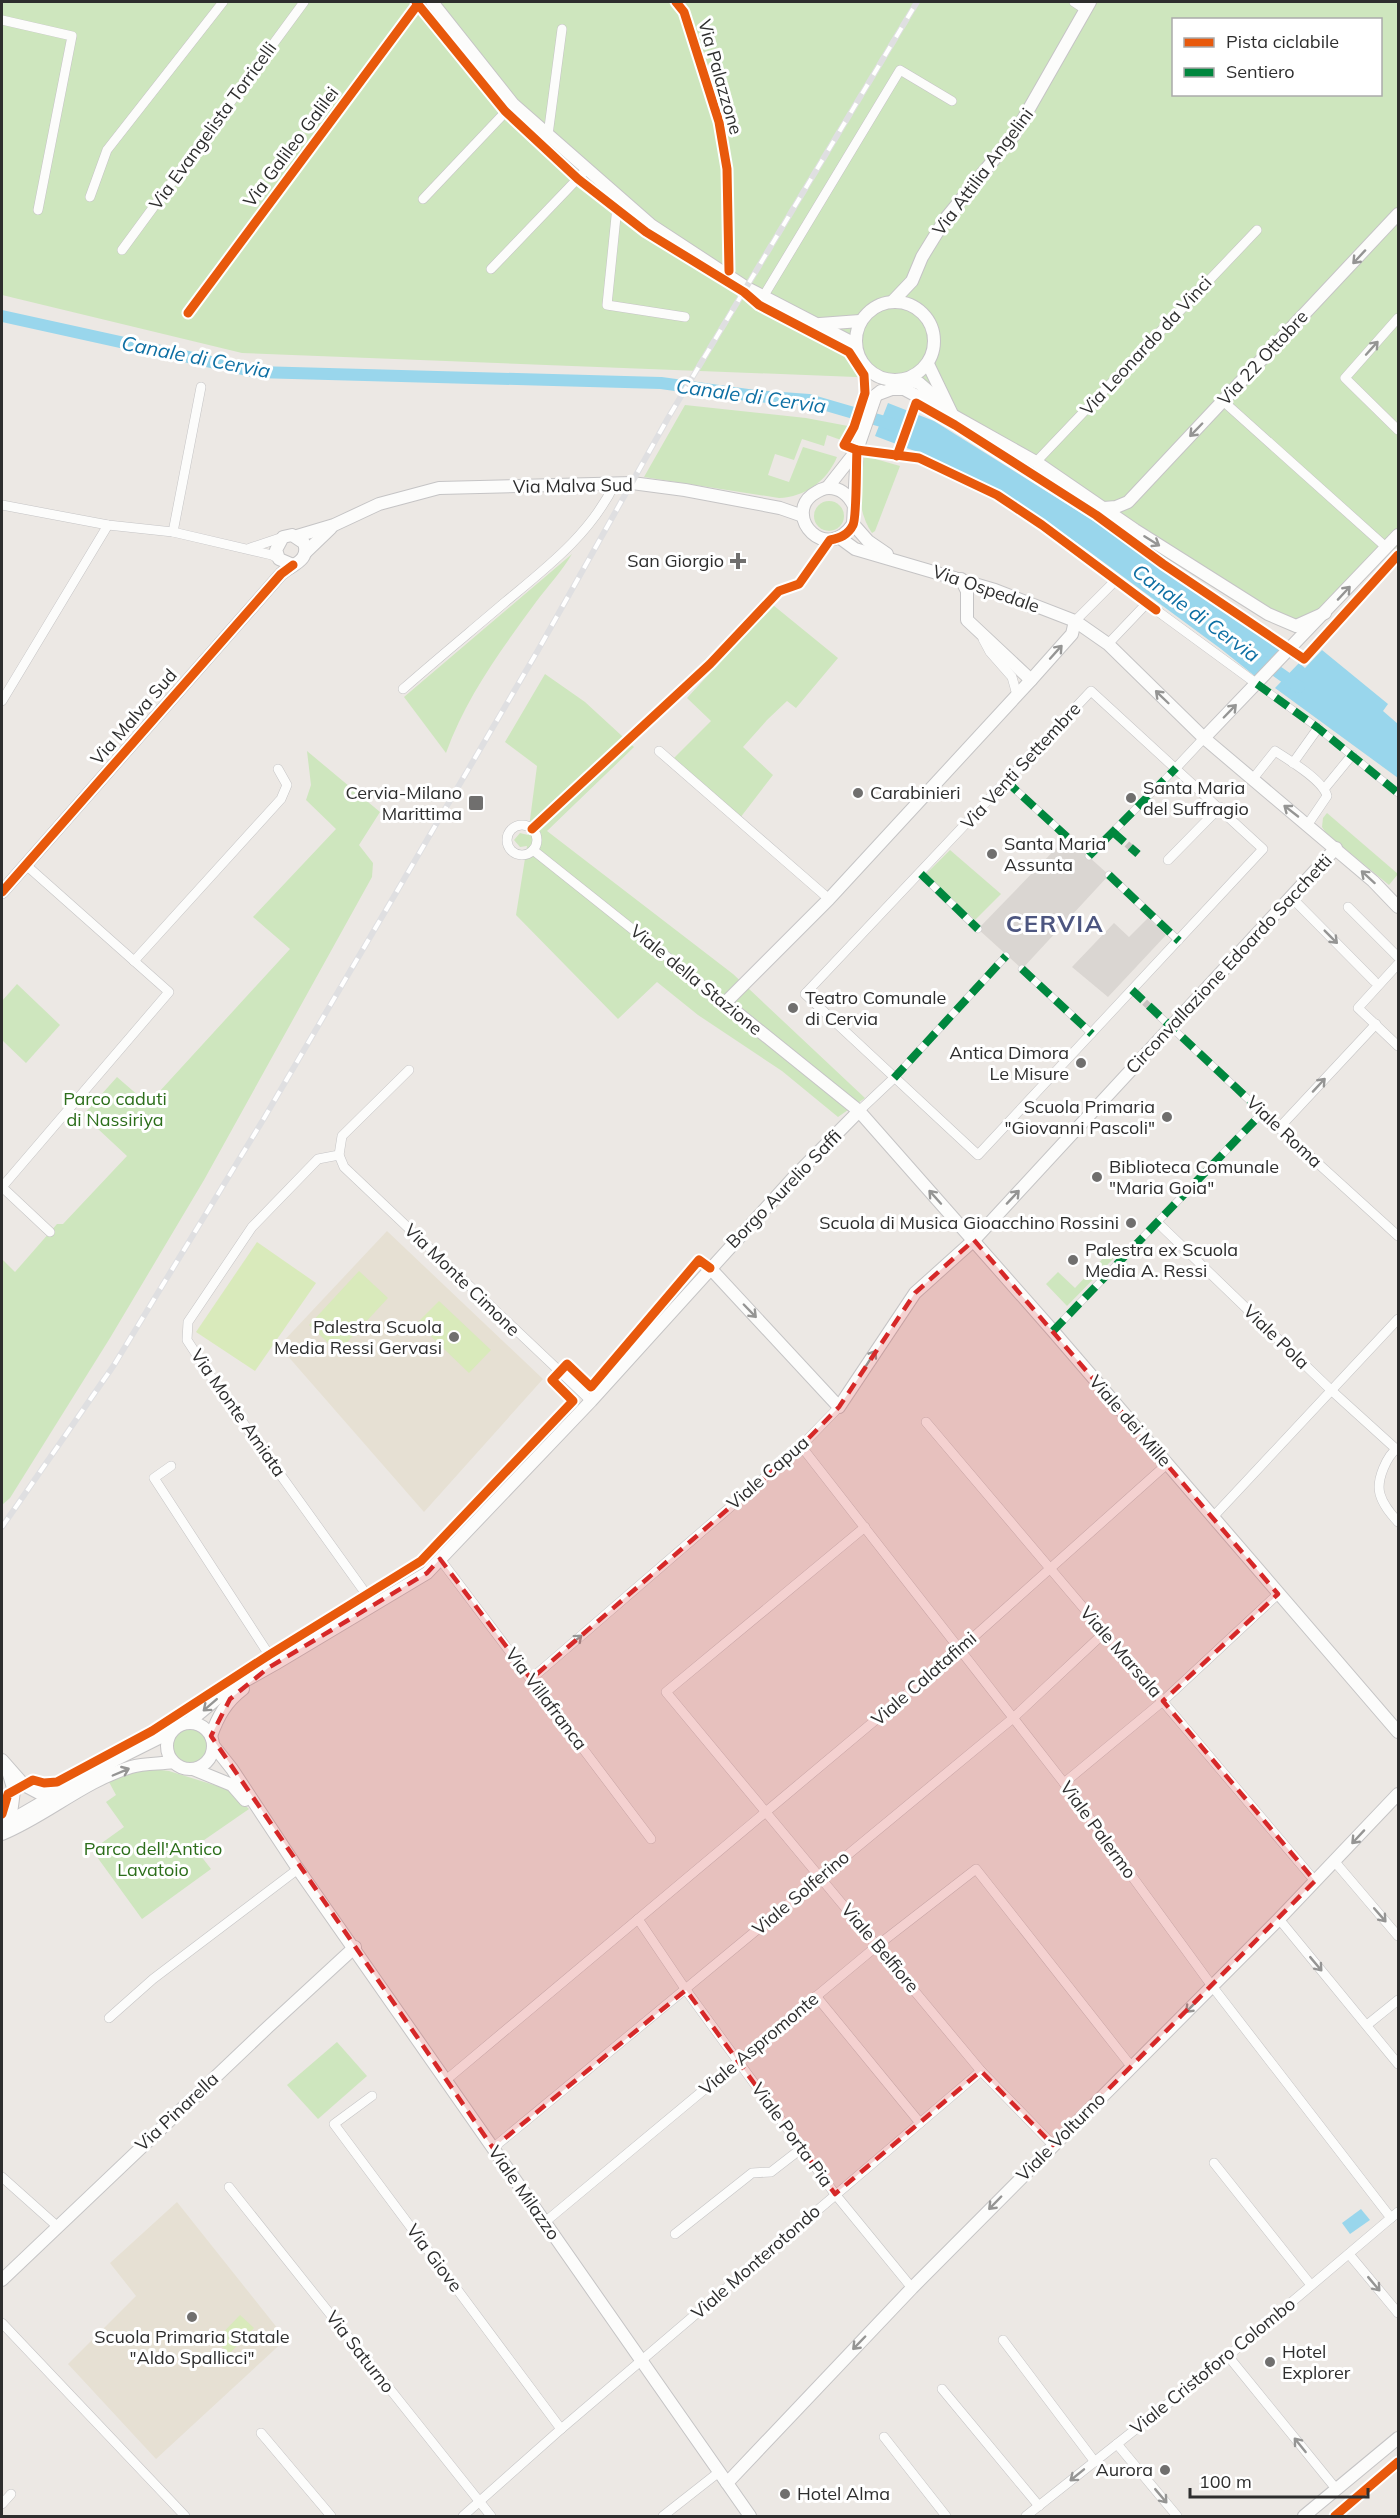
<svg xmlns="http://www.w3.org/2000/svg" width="1400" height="2518" viewBox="0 0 1400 2518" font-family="Mulish,sans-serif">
  <rect width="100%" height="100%" fill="#ece8e4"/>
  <g fill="#e6e0d3">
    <polygon points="387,1231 543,1379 424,1512 279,1346"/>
    <polygon points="177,2202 286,2339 156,2459 68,2364 136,2296 110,2263"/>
  </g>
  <g fill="#cee6be" fill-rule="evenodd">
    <path d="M 2,2 L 1398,2 L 1398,546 L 1296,626 L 906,379 L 242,353 L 2,295 ZM 1174,20 L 1380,20 L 1380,94 L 1174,94 Z"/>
    <path d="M 685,405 L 806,418 L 848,426 L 846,438 L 841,440 L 827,435 L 824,446 L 802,439 L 794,460 L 775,454 L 768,475 L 789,482 L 803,447 L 837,457 C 827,481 805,497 779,498 L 644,477 Z"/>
    <path d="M 865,456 L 900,466 L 875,531 L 872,533 C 858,513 855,479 865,456 Z"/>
    <circle cx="829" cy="516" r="15"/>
    <path d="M 572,554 C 562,571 548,586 536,602 C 501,650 466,697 446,753 L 404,697 Z"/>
    <polygon points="773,605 838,658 796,708 787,701 767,720 743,747 773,775 740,818 673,759 711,721 687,698"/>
    <polygon points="545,674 585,702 634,747 547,831 733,974 865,1098 838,1117 782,1071 698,1015 657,982 618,1019 516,915 527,846 520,847 514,840 520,833 528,835 537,766 505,742"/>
    <polygon points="307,751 380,812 359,845 373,863 372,877 204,1180 110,1338 10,1498 2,1505 2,1259 15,1272 57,1224 63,1224 127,1156 83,1115 117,1077 148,1104 290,949 253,917 336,829 306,800 311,785"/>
    <polygon points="1327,813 1398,874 1389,885 1326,833 1322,827 1323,818"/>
    <polygon points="950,850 1001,894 975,920 926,874"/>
    <polygon points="17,984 60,1025 26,1063 2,1040 2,1001"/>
    <polygon points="1109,1252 1115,1257 1067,1306 1046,1284 1058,1272 1075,1288"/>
    <circle cx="190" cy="1746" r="17"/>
    <polygon points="145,1768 169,1771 227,1789 249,1809 194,1847 211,1869 142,1919 92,1850 124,1827 106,1802 116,1795 109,1782"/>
    <polygon points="337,2042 367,2076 318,2119 287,2085"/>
  </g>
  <g fill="#d9eabb">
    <polygon points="257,1242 316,1283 255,1371 196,1332"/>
    <polygon points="359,1271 388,1298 338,1352 309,1325"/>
    <polygon points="439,1301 491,1350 469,1373 417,1323"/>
    <polygon points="240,2315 254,2328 229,2354 216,2340"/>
  </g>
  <g fill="#dad6d2">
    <polygon points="1067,837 1109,875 1022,969 978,929"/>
    <polygon points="1148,918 1166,935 1108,997 1072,967 1114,923 1129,937"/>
  </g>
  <g fill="#99d6ec">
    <polygon points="888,403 934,421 1108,530 1283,650 1256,677 1221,649 1087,550 1002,491 928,456 875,436"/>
    <polygon points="1322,650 1388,704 1383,711 1398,724 1398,778 1275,688 1299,663 1305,668"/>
    <polygon points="1361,2209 1370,2220 1350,2234 1342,2223"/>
  </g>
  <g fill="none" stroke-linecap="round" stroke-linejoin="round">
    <g stroke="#99d6ec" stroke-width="12">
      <polyline points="2,316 256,372 661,383 755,396 809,400 895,425"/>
      <polyline points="1264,662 1299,687"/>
    </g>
    <g stroke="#c6c3c0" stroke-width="7" stroke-dasharray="7 3.5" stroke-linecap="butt">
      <polyline points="1119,837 1138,854"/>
      <polyline points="1137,995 1155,1012"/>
    </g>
    <g stroke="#c5c4c5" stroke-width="8">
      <g id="pedestrian">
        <polyline points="1257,684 1318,728 1398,793"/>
        <polyline points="1006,781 1067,837"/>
        <polyline points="1089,856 1176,768"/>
        <polyline points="921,874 978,929"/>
        <polyline points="1109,875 1179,941"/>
        <polyline points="1022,969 1092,1034"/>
        <polyline points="1155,1012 1279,1128"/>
        <polyline points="894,1078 1006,956"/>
        <polyline points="1053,1331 1262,1113"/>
      </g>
    </g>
    <g stroke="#c5c4c5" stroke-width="10">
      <g id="minor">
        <polyline points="676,2 684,12 719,122 727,169 729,271"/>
        <polyline points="1074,2 1086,10"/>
        <polyline points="2,20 72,36 38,210"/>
        <polyline points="548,135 562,29"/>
        <polyline points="90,197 107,150 223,2"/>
        <polyline points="618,197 607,305 685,317"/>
        <polyline points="423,199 513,104"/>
        <polyline points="122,250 304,2"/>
        <polyline points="491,269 586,170"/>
        <polyline points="763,297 900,70 952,101"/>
        <polyline points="188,313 420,2"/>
        <polyline points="1398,318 1345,378 1398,430"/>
        <polyline points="1223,401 1387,548"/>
        <polyline points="1036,462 1257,230"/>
        <polyline points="2,505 108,525 173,532 272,555 279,559"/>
        <polyline points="173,532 201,387"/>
        <polyline points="250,548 283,537"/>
        <polyline points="1156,610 1257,684"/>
        <polyline points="1075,621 1116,580"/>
        <polyline points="983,639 990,652 1012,677 1017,695"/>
        <polyline points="1108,644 1148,602"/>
        <path d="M 403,689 C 436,660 470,632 504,603 C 546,568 591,534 615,483"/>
        <polygon points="1091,691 1263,849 978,1155 805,994"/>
        <polyline points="2,701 108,525"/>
        <polyline points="659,751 829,899"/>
        <polyline points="1293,763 1318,728"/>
        <polyline points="1176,768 1204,738"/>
        <path d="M 1252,780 L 1275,751 C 1289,760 1323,780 1327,796 L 1308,824"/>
        <polyline points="1325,788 1352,755"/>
        <circle cx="522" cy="840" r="15"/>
        <polyline points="533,850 725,1003"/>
        <polyline points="1168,860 1220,807"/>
        <polyline points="1290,896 1374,981"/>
        <polyline points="1348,907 1398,957"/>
        <polyline points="134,961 281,799 287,785 278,769"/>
        <polyline points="1398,964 1358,1008 1398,1046"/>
        <polyline points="1376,1024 1279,1128 1398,1236"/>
        <polyline points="859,1111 894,1078"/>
        <polyline points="339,1155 344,1167 591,1401"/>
        <polyline points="2,1187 169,992 26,865"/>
        <polyline points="2,1187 50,1232"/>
        <polyline points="1158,1223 1332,1391 1396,1449"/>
        <polyline points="926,1422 1315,1881"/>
        <polyline points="801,1446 1064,1783 1212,1986 1391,2218"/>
        <path d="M 1398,1448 C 1387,1455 1376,1480 1380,1494 C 1383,1505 1391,1514 1398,1522"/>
        <polyline points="171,1466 154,1478 275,1664"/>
        <polyline points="1213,1517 1398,1319"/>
        <polyline points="865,1527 666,1692 981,2071 1053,2145"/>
        <polyline points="440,1559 651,1839"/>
        <polyline points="374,1605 221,1392 187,1340 188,1322 252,1227 318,1159 339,1155 342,1136 409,1070"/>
        <polyline points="531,1679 801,1446 839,1407"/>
        <polyline points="1064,1783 1163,1701 1278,1594"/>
        <polyline points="1335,1862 1398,1936"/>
        <polyline points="638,1919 686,1990 835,2194 912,2288"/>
        <polyline points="1279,1919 1398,2064"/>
        <polyline points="816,1996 920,2123"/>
        <polyline points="109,2018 153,1979 298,1869"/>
        <polyline points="1367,2025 1398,2000"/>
        <polyline points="446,2080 959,1650 1167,1464"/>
        <polyline points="372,2096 334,2124 561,2429"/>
        <polyline points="493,2148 1012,1719 1104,1633"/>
        <polyline points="1214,2163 1311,2285"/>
        <polyline points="2,2177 58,2227"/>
        <polyline points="229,2187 491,2516"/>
        <polyline points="545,2222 878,1945 976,1869 1131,2066"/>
        <polyline points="675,2234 752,2173 771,2172 802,2148"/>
        <polyline points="1349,2254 1398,2313"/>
        <polyline points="2,2323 185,2516"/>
        <polyline points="1003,2340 1095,2462"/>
        <polyline points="1228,2356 1337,2490"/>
        <polyline points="942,2389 1039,2506"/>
        <polyline points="261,2433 331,2516"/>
        <polyline points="884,2437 946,2516"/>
        <polyline points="1117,2444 1177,2516"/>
        <polyline points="2,2504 11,2494"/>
        <polyline points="463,2516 561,2429 981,2071"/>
        <polyline points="663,2516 719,2472"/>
        <polyline points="1026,2516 1228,2356 1398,2212"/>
      </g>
    </g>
    <g stroke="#c5c4c5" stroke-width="14">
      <g id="tertiary">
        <polyline points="432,2 513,104 651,225 747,288 855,344"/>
        <polyline points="893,301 912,281 922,257 946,218 1014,135 1090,2"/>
        <circle cx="895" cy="341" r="39"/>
        <polyline points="820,324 860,321"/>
        <polyline points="928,364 952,414"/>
        <polyline points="906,379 919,383 942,403"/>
        <polyline points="876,395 892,389 904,389 954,416 1036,462 1135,530 1268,614 1296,626 1325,613"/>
        <polyline points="827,488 857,450"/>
        <path d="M 854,506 C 849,496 841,488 829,488 C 822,488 818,491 812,495 C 784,517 826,564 853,524 L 857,450 L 876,395 L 881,391"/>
        <polyline points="1104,508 1116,507 1128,502 1398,214"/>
        <polyline points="853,524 868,541 887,554"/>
        <polyline points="297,536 334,525 379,504 439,488 632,483 685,490 780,508 803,516"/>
        <polyline points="840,538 855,549 995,590 1075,621 1108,644 1204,738 1373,881 1398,907"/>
        <polyline points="306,552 331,528"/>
        <polyline points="961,579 967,591 967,620 1031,680"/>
        <polyline points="1075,621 1072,634 1031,680 829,899 725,1003 859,1111 1053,1331 1398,1732"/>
        <polyline points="1204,738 1398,535"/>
        <path d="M 2,892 L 281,574 C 293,564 310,561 304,543 L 292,535 L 283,537 L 276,550 L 279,559 L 293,565"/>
        <polyline points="710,1268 839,1407 915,1293 974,1240 1336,848"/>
        <polyline points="189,1722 225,1692 275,1664 427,1573 591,1401 794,1177 859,1111"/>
        <circle cx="190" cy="1746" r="23"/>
        <path d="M 211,1736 C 218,1716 226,1702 243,1689"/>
        <polyline points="213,1745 232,1769 298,1869 750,2516"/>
        <polyline points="2,1760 24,1785 39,1793 59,1792"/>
        <polyline points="193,1769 232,1785 245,1800"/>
        <polyline points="8,1771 14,1791 10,1821"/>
        <polyline points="2,1829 10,1821 115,1760 171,1732"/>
        <path d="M 2,1834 C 46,1816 84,1781 131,1767 C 144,1763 160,1764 173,1762"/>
        <polyline points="2,2280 268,2027 355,1947"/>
        <polyline points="727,2483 912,2288 1279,1919 1398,1794"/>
        <polyline points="1304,2516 1398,2438"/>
      </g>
    </g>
    <use href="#pedestrian" stroke="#fcfcfb" stroke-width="7"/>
    <use href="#minor" stroke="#fcfcfb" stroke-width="9"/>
    <use href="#tertiary" stroke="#fcfcfb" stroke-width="12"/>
    <g stroke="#dfdfe1" stroke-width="6">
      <polyline id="rail" points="2,1527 114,1365 263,1120 537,652 668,418 917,2"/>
    </g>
    <use href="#rail" stroke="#fff" stroke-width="4" stroke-dasharray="11" stroke-linecap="butt"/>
    <g stroke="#00873e" stroke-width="8" stroke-dasharray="15 8" stroke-linecap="butt">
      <polyline points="1257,684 1318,728 1398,793"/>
      <polyline points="1006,781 1067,837"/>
      <polyline points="1113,832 1138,854"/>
      <polyline points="1089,856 1176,768"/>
      <polyline points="921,874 978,929"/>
      <polyline points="1109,875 1179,941"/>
      <polyline points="1022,969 1092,1034"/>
      <polyline points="1132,990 1279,1128"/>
      <polyline points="894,1078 1006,956"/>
      <polyline points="1053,1331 1262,1113"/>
    </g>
    <g stroke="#fff" stroke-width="13">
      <g id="cycleway">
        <polyline points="416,2 505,111 578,179 646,232 744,292 759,305 849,352 864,375 865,393 854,427 844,445 857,450 919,458 997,495 1042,525 1156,610"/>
        <polyline points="676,2 684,12 719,122 727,169 729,271"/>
        <polyline points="188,313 418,4"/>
        <polyline points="897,456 916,403 955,425 1096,515 1163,564 1304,659 1398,555"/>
        <path d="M 532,829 L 710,664 L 779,591 L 799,584 L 830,540 C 840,538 848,535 853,525 C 857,517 856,464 857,450"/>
        <polyline points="2,892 281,574 293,565"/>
        <polyline points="2,1814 8,1794 33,1780 44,1783 57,1782 152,1731 269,1655 421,1561 573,1401 552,1380 567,1364 591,1387 699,1260 710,1268"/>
        <polyline points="1335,2516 1398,2462"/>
      </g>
    </g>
    <use href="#cycleway" stroke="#e8590c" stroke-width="9"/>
  </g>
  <defs><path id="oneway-shaft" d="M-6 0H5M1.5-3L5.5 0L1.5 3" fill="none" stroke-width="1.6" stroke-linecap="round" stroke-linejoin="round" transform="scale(1.5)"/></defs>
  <g stroke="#959594">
    <use href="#oneway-shaft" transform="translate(1359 257) rotate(133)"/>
    <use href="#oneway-shaft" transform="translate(1372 348) rotate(-48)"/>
    <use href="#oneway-shaft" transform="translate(1196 430) rotate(134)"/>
    <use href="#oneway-shaft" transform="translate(1152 541) rotate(32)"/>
    <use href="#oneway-shaft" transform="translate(1344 593) rotate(-47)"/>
    <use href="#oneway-shaft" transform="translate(1056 652) rotate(-48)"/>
    <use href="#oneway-shaft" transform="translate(1162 697) rotate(-136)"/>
    <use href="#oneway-shaft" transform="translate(1230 711) rotate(-46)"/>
    <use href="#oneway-shaft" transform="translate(1291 811) rotate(-142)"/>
    <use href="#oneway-shaft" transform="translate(1368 877) rotate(-138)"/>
    <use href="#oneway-shaft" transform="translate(1331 937) rotate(45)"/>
    <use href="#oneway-shaft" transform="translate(1319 1085) rotate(-47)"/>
    <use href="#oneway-shaft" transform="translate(935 1197) rotate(-132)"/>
    <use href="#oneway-shaft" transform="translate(1013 1197) rotate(-47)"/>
    <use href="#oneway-shaft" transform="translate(750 1311) rotate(46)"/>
    <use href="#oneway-shaft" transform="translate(871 1358) rotate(-57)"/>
    <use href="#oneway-shaft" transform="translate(575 1641) rotate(-41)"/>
    <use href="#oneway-shaft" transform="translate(210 1705) rotate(139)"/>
    <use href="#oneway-shaft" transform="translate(121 1772) rotate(-23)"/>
    <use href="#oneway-shaft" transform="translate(1358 1837) rotate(133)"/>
    <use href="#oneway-shaft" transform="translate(1380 1915) rotate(49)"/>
    <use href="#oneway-shaft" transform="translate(1316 1964) rotate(50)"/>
    <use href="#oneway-shaft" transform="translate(1192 2006) rotate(135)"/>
    <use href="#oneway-shaft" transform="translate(995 2203) rotate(134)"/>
    <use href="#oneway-shaft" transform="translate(1374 2284) rotate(50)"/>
    <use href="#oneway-shaft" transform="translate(859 2343) rotate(134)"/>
    <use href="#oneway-shaft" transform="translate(1300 2445) rotate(-129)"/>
    <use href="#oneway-shaft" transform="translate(1077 2475) rotate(141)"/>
    <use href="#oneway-shaft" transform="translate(1161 2496) rotate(50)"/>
  </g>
  <path fill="#d62828" fill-opacity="0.2" stroke="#d62828" stroke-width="4.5" stroke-dasharray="12 8" stroke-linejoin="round" d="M 974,1240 L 1278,1594 L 1163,1701 L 1315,1881 L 1053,2145 L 981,2071 L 835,2194 L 686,1990 L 493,2148 L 211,1736 L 230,1699 L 268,1668 L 427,1573 L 440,1559 L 531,1679 L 801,1446 L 839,1407 L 915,1293 Z"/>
  <g fill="#706f6e" stroke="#fff" stroke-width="2">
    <path d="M735 552h6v6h6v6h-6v6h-6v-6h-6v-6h6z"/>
    <circle cx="858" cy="793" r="6"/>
    <circle cx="1131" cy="798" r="6"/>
    <rect x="468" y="795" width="16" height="16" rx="3"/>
    <circle cx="992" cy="854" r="6"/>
    <circle cx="793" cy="1008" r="6"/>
    <circle cx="1081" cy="1063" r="6"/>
    <circle cx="1167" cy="1117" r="6"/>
    <circle cx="1097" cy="1177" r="6"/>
    <circle cx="1131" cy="1223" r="6"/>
    <circle cx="1073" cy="1260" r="6"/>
    <circle cx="454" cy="1337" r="6"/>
    <circle cx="192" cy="2317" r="6"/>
    <circle cx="1270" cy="2362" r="6"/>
    <circle cx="1165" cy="2470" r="6"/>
    <circle cx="785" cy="2494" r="6"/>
  </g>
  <g text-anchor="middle" stroke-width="6" stroke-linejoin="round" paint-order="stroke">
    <g font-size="18" fill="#2e2e2e" stroke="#fff">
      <text transform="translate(720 77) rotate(74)" y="6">Via Palazzone</text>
      <text transform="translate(213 126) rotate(-54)" y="6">Via Evangelista Torricelli</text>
      <text transform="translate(291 147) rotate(-53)" y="6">Via Galileo Galilei</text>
      <text transform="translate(983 172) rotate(-53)" y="6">Via Attilia Angelini</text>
      <text transform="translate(1146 346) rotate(-47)" y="6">Via Leonardo da Vinci</text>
      <text transform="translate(1263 358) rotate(-47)" y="6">Via 22 Ottobre</text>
      <text transform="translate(573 486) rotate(-1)" y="6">Via Malva Sud</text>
      <text transform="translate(986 589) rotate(19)" y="6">Via Ospedale</text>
      <text transform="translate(134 717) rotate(-49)" y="6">Via Malva Sud</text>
      <text transform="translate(1021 766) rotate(-47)" y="6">Via Venti Settembre</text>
      <text transform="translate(1229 964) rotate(-47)" y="6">Circonvallazione Edoardo Sacchetti</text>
      <text transform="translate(696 980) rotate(39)" y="6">Viale della Stazione</text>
      <text transform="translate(1284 1132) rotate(43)" y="6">Viale Roma</text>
      <text transform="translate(784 1189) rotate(-46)" y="6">Borgo Aurelio Saffi</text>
      <text transform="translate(462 1280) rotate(44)" y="6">Via Monte Cimone</text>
      <text transform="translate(1276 1337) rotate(44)" y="6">Viale Pola</text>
      <text transform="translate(238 1413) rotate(55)" y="6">Via Monte Amiata</text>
      <text transform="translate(1130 1421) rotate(49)" y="6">Viale dei Mille</text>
      <text transform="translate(768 1473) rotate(-41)" y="6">Viale Capua</text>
      <text transform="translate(1121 1652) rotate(49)" y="6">Viale Marsala</text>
      <text transform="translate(924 1679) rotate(-41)" y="6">Viale Calatafimi</text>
      <text transform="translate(546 1699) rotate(53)" y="6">Via Villafranca</text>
      <text transform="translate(1098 1830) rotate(54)" y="6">Viale Palermo</text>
      <text transform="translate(801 1893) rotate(-40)" y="6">Viale Solferino</text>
      <text transform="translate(880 1948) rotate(50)" y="6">Viale Belfiore</text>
      <text transform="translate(759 2044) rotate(-40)" y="6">Viale Aspromonte</text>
      <text transform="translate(177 2112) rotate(-43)" y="6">Via Pinarella</text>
      <text transform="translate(792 2135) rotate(54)" y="6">Viale Porta Pia</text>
      <text transform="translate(1061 2137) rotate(-45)" y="6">Viale Volturno</text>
      <text transform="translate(524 2193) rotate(55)" y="6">Viale Milazzo</text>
      <text transform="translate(434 2258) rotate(53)" y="6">Via Giove</text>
      <text transform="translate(756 2262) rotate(-41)" y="6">Viale Monterotondo</text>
      <text transform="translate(360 2352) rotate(52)" y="6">Via Saturno</text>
      <text transform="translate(1213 2366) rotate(-39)" y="6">Viale Cristoforo Colombo</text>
    </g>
    <g font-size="18" fill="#2e2e2e" stroke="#fff" text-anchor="start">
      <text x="724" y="567" text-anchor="end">San Giorgio</text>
      <text x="1143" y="794">Santa Maria<tspan x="1143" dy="21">del Suffragio</tspan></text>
      <text x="462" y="799" text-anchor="end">Cervia-Milano<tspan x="462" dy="21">Marittima</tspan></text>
      <text x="870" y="799">Carabinieri</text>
      <text x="1004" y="850">Santa Maria<tspan x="1004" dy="21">Assunta</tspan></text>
      <text x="805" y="1004">Teatro Comunale<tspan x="805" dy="21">di Cervia</tspan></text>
      <text x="1069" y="1059" text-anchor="end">Antica Dimora<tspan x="1069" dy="21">Le Misure</tspan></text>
      <text x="1155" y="1113" text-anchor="end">Scuola Primaria<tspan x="1155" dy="21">"Giovanni Pascoli"</tspan></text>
      <text x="1109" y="1173">Biblioteca Comunale<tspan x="1109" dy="21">"Maria Goia"</tspan></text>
      <text x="1119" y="1229" text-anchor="end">Scuola di Musica Gioacchino Rossini</text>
      <text x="1085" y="1256">Palestra ex Scuola<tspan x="1085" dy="21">Media A. Ressi</tspan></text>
      <text x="442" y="1333" text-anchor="end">Palestra Scuola<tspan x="442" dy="21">Media Ressi Gervasi</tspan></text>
      <text x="192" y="2343" text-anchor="middle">Scuola Primaria Statale<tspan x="192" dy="21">"Aldo Spallicci"</tspan></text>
      <text x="1282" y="2358">Hotel<tspan x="1282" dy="21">Explorer</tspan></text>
      <text x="1153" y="2476" text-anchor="end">Aurora</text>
      <text x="797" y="2500">Hotel Alma</text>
    </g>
    <g font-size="18" fill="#2c6e1b" stroke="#fff">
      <text x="115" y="1105">Parco caduti<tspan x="115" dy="21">di Nassiriya</tspan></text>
      <text x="153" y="1855">Parco dell'Antico<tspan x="153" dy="21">Lavatoio</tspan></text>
    </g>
    <g font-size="20" font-style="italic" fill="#0d6fa3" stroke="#fff">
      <text transform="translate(196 357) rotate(11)" y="7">Canale di Cervia</text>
      <text transform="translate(751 396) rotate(8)" y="7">Canale di Cervia</text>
      <text transform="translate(1196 613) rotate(36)" y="7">Canale di Cervia</text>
    </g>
    <g font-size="24" font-weight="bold" letter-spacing="1.5" fill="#4d5680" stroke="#fff">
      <text x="1055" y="932">CERVIA</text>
    </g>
  </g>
  <rect width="1400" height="2518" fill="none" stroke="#2e2e2e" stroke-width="6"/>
  <rect x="1172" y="18" width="210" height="78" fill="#ffffff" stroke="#ababab" stroke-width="1.5"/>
  <rect x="1184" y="38" width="30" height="9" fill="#e8590c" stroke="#ababab" stroke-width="1.5"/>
  <text x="1226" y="48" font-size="18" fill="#2e2e2e">Pista ciclabile</text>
  <rect x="1184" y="68" width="30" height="9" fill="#00873e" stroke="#ababab" stroke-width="1.5"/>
  <text x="1226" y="78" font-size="18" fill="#2e2e2e">Sentiero</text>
  <path d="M1190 2488v9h178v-9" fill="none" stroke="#2e2e2e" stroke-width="3"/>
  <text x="1199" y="2488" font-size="18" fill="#2e2e2e" stroke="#ffffff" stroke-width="4.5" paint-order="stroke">100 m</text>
</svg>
